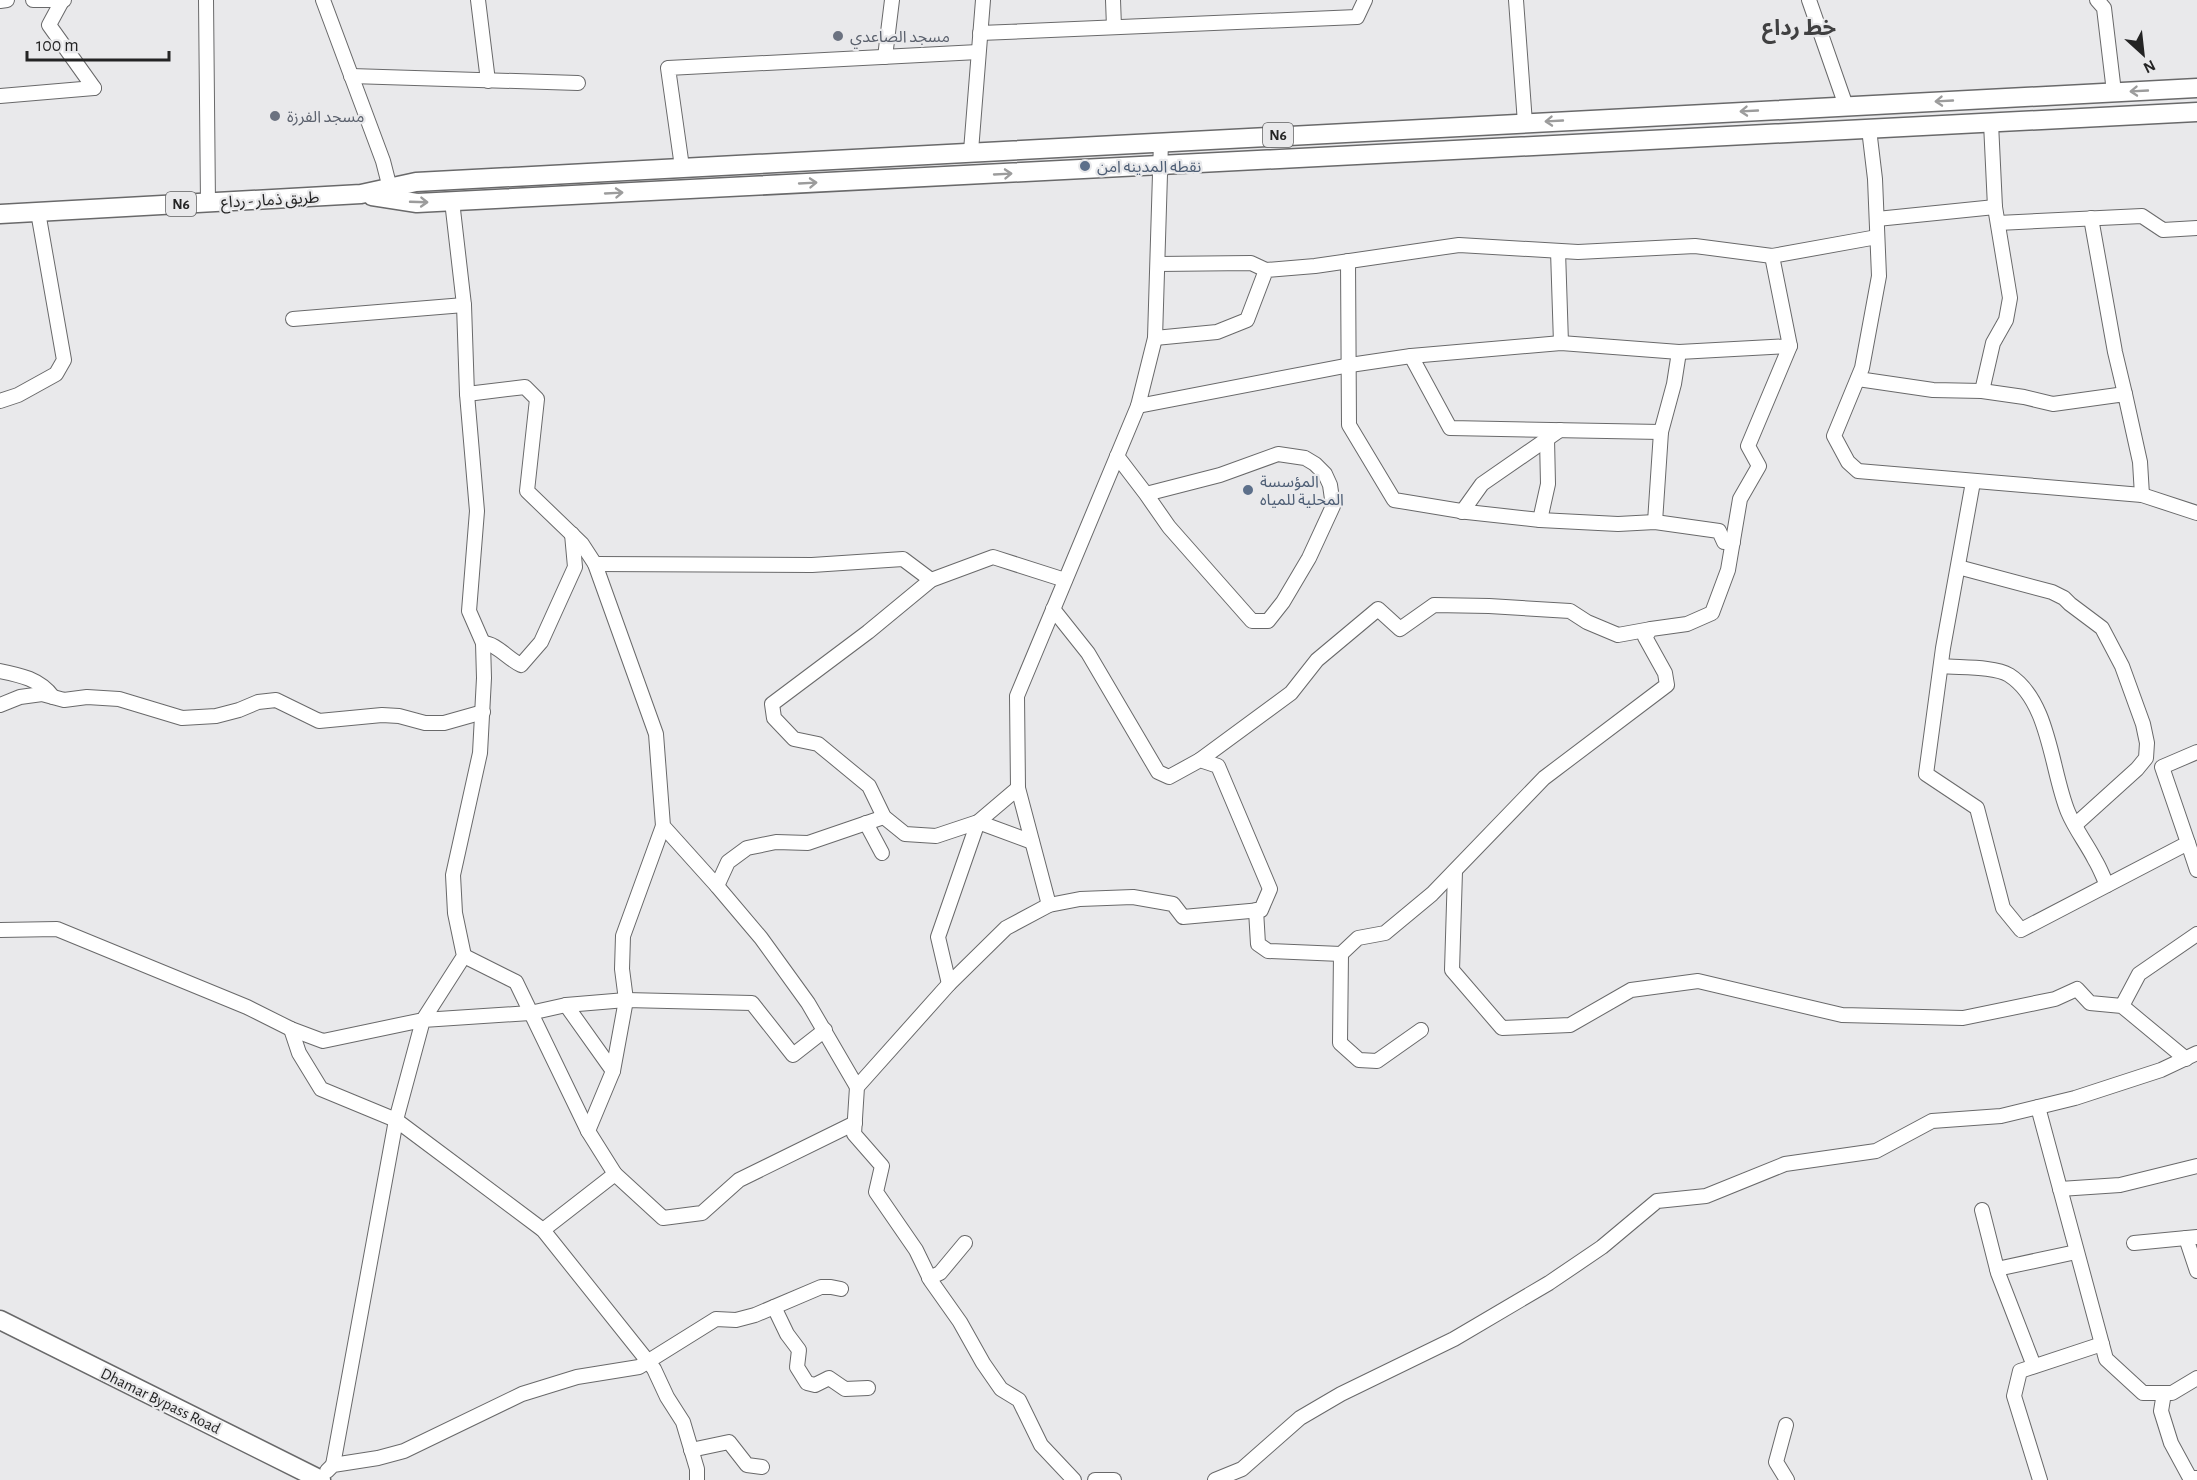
<svg xmlns="http://www.w3.org/2000/svg" width="2197" height="1480" viewBox="0 0 2197 1480" font-family="'Alegreya Sans','Noto Sans Arabic',sans-serif">
  <rect width="100%" height="100%" fill="#e9e9eb"/>
  <g fill="none" stroke-linecap="round" stroke-linejoin="round">
    <g stroke="#69696a" stroke-width="16">
      <g id="minor">
        <polyline points="33,0 64,0"/>
        <polyline points="206,0 208,203"/>
        <polyline points="323,0 383,161 392,196"/>
        <polyline points="478,0 488,81"/>
        <polyline points="1113,0 1114,27"/>
        <polyline points="1516,0 1525,123"/>
        <polyline points="1809,0 1846,106"/>
        <polyline points="2097,0 2104,8 2114,92"/>
        <polyline points="0,1 7,0"/>
        <polyline points="62,1 49,25 94,88"/>
        <polyline points="980,33 1357,17 1365,0"/>
        <polyline points="885,57 892,0"/>
        <polyline points="351,76 578,83"/>
        <polyline points="0,96 94,88"/>
        <polyline points="1869,129 1875,179 1879,276 1862,368 1834,436 1848,462 1858,471 2142,495 2197,513"/>
        <polyline points="971,151 983,0"/>
        <polyline points="682,167 668,68 978,52"/>
        <polyline points="2091,218 2115,352 2125,394"/>
        <polyline points="1877,219 1995,207"/>
        <polyline points="1998,223 2142,216 2163,230 2197,228"/>
        <polyline points="1558,251 1561,343"/>
        <polyline points="1348,261 1349,425 1394,500 1467,512 1540,520 1618,524 1655,522 1719,531 1724,542 1733,542"/>
        <polyline points="1158,264 1251,263 1266,270"/>
        <polyline points="293,319 464,305"/>
        <polyline points="1155,338 1217,332 1247,320 1266,270 1315,266 1459,245 1578,252 1695,246 1772,256 1877,237"/>
        <polyline points="1411,356 1450,428 1661,432"/>
        <polyline points="1858,379 1933,390 1982,391 2024,397 2053,404 2125,394 2140,462 2142,495"/>
        <polyline points="1982,391 1993,343 2006,320 2010,298 1995,207 1991,123"/>
        <polyline points="467,394 525,387 537,399 527,491 582,544 595,564 656,734 663,826 717,886 761,938 808,1003 857,1087"/>
        <polyline points="0,401 18,395 56,374 64,360 38,212"/>
        <polyline points="1138,406 1350,365 1411,356 1561,343 1679,352 1790,346 1772,256"/>
        <polyline points="1117,456 1146,494 1220,475 1278,454 1305,458 1315,464 1325,474 1330,485 1333,506 1309,558 1283,602 1268,621 1252,621 1169,527 1146,494"/>
        <polyline points="1973,482 1943,648 1926,774 1977,808 2003,908 2021,930 2188,843 2162,767 2197,752"/>
        <polyline points="1462,512 1482,484 1560,430"/>
        <polyline points="1540,520 1548,484 1547,439 1545,434"/>
        <polyline points="1655,522 1661,432 1674,384 1679,352"/>
        <polyline points="595,564 812,565 903,559 931,580"/>
        <polyline points="1958,567 2052,592 2064,598 2070,604 2102,628 2122,666 2143,724 2147,743 2146,758 2137,769 2075,825"/>
        <polyline points="1053,609 1088,653 1158,772 1169,777 1200,760 1218,766 1270,889 1261,910 1183,917 1173,904 1133,897 1080,899 1049,905 1006,928 949,984 857,1087 854,1134 882,1166 876,1192 916,1250 931,1281 960,1322 983,1363 1001,1389 1019,1400 1041,1445 1074,1480"/>
        <path d="M 483,643 C 496,643 508,659 521,665 L 541,642 L 575,567 L 572,534"/>
        <path d="M 1941,666 C 1959,668 1994,666 2009,675 C 2050,701 2051,771 2068,812 C 2075,829 2087,844 2095,860 C 2100,868 2103,877 2107,885"/>
        <path d="M 0,671 C 20,675 40,679 53,697"/>
        <polyline points="0,705 20,697 42,694 64,700 87,697 119,699 182,718 216,716 239,710 258,702 276,700 319,721 382,715 399,716 425,723 444,723 483,712"/>
        <polyline points="1200,760 1291,693 1317,660 1378,609 1400,629 1434,605 1489,606 1570,611 1587,622 1618,635 1651,629"/>
        <polyline points="1018,788 978,822 936,836 905,834 884,817 869,786 818,744 794,739 774,718 772,704 868,632 931,580 993,557 1065,580"/>
        <polyline points="866,823 882,853"/>
        <polyline points="2188,843 2197,870"/>
        <polyline points="1455,871 1452,970 1502,1028 1570,1025 1631,990 1698,981 1842,1015 1963,1018 2055,999 2077,989 2090,1003 2122,1006 2186,1059"/>
        <polyline points="717,886 728,862 747,848 776,842 808,843 884,817"/>
        <polyline points="1049,905 1018,788 1017,696 1138,406 1155,338 1161,141"/>
        <polyline points="1256,910 1258,944 1268,951 1341,954 1340,1043 1359,1060 1377,1061 1421,1030"/>
        <polyline points="0,930 57,929 247,1007 291,1029 323,1041 423,1020 464,956 455,913 453,875 480,753 484,678 483,643 469,611 477,511 467,394 464,305 452,201"/>
        <polyline points="1341,954 1358,938 1385,933 1432,894 1544,778 1667,685 1665,673 1645,637 1651,629 1687,624 1712,613 1728,570 1740,499 1759,466 1748,446 1790,346"/>
        <polyline points="464,956 516,982 588,1131 615,1174"/>
        <polyline points="949,984 938,937 978,822 1032,842"/>
        <polyline points="566,1005 613,1071"/>
        <polyline points="2122,1006 2139,974 2197,934"/>
        <polyline points="291,1029 299,1053 321,1089 396,1120 423,1020 530,1013 566,1005 626,1000 752,1003 793,1055 825,1030"/>
        <polyline points="2038,1107 2106,1359 2143,1393 2172,1393 2197,1378"/>
        <polyline points="588,1131 613,1071 626,1000 622,969 623,936 663,826"/>
        <polyline points="2060,1189 2120,1185 2197,1166"/>
        <polyline points="1982,1210 1998,1273 2034,1366"/>
        <polyline points="543,1230 615,1174 663,1218 702,1213 739,1180 855,1123"/>
        <polyline points="2186,1238 2197,1271"/>
        <polyline points="2134,1243 2197,1237"/>
        <polyline points="1997,1269 2076,1252"/>
        <polyline points="929,1278 940,1273 965,1243"/>
        <polyline points="774,1307 787,1334 799,1350 797,1367 807,1383 815,1385 829,1378 845,1389 868,1388"/>
        <polyline points="2164,1393 2161,1411 2171,1443 2190,1478 2197,1478"/>
        <polyline points="1786,1425 1776,1462 1787,1480"/>
        <polyline points="691,1450 729,1442 747,1465 762,1467"/>
        <polyline points="333,1465 396,1120 543,1230 654,1369 667,1397 683,1422 697,1469 697,1480"/>
        <polyline points="327,1471 333,1465 378,1458 404,1451 522,1394 577,1377 639,1367 716,1319 736,1320 755,1315 821,1287 831,1287 841,1289"/>
        <polyline points="1095,1480 1114,1480"/>
        <polyline points="1215,1480 1242,1469 1300,1418 1341,1394 1454,1339 1549,1283 1602,1247 1657,1201 1706,1196 1785,1164 1876,1151 1932,1121 2001,1116 2075,1098 2161,1070 2197,1053"/>
        <polyline points="2040,1480 2014,1396 2020,1371 2102,1344"/>
      </g>
    </g>
    <g stroke="#69696a" stroke-width="21">
      <g id="major">
        <polyline points="372,196 417,203 2197,112"/>
        <polyline points="0,214 361,194 416,182 2197,88"/>
        <polyline points="0,1320 321,1480"/>
      </g>
    </g>
    <use href="#minor" stroke="#fff" stroke-width="14"/>
    <use href="#major" stroke="#fff" stroke-width="18"/>
  </g>
  <defs><path id="oneway-shaft" d="M-6 0H5M1.5-3L5.5 0L1.5 3" fill="none" stroke-width="1.6" stroke-linecap="round" stroke-linejoin="round" transform="scale(1.5)"/></defs>
  <g stroke="#9c9c9c">
    <use href="#oneway-shaft" transform="translate(2139 91) rotate(177)"/>
    <use href="#oneway-shaft" transform="translate(1944 101) rotate(177)"/>
    <use href="#oneway-shaft" transform="translate(1749 111) rotate(177)"/>
    <use href="#oneway-shaft" transform="translate(1554 121) rotate(177)"/>
    <use href="#oneway-shaft" transform="translate(1003 174) rotate(-3)"/>
    <use href="#oneway-shaft" transform="translate(808 183) rotate(-3)"/>
    <use href="#oneway-shaft" transform="translate(614 193) rotate(-3)"/>
    <use href="#oneway-shaft" transform="translate(419 202) rotate(2)"/>
  </g>
  <g fill="#6b7280" stroke="#e9e9eb" stroke-width="2">
    <circle cx="838" cy="36" r="6"/>
    <circle cx="275" cy="116" r="6"/>
  </g>
  <g fill="#5c6f8a" stroke="#e9e9eb" stroke-width="2">
    <circle cx="1085" cy="166" r="6"/>
    <circle cx="1248" cy="490" r="6"/>
  </g>
  <g text-anchor="middle" stroke-width="4.5" stroke-linejoin="round" paint-order="stroke">
    <g fill="#e9e9eb" stroke="#5f5f60" stroke-width="1.5">
      <rect x="1263" y="123" width="30" height="24" rx="4.5"/>
      <rect x="166" y="192" width="30" height="24" rx="4.5"/>
    </g>
    <g font-size="15" font-weight="bold" fill="#242424">
      <text x="1278" y="140">N6</text>
      <text x="181" y="209">N6</text>
    </g>
    <g font-size="16" fill="#5b616d" stroke="#e9e9eb" text-anchor="start">
      <text x="850" y="42">مسجد الصاعدي</text>
      <text x="287" y="122">مسجد الفرزة</text>
    </g>
    <g font-size="16" fill="#4e5e75" stroke="#e9e9eb" text-anchor="start">
      <text x="1097" y="172">نقطه المدينه امن</text>
      <text x="1260" y="487">المؤسسة<tspan x="1260" dy="18">المحلية للمياه</tspan></text>
    </g>
    <g font-size="16" fill="#242424" stroke="#e9e9eb">
      <text transform="translate(270 199) rotate(-3)" y="6">طريق ذمار - رداع</text>
      <text transform="translate(161 1400) rotate(26)" y="6">Dhamar Bypass Road</text>
    </g>
    <g font-size="22" font-weight="bold" fill="#404041" stroke="#e9e9eb">
      <text x="1799" y="35">خط رداع</text>
    </g>
  </g>
  <g transform="translate(2143 54) rotate(153)" stroke="#e9e9eb" stroke-width="4.5" paint-order="stroke">
  <path d="M0-4.5L10 22L0 15L-10 22Z" fill="#242424"/>
  <text y="-9" font-size="16" font-weight="bold" text-anchor="middle" fill="#242424">N</text>
  </g>
  <path d="M27 51v9h142v-9" fill="none" stroke="#242424" stroke-width="3"/>
  <text x="36" y="51" font-size="18" fill="#242424" stroke="#e9e9eb" stroke-width="4.5" paint-order="stroke">100 m</text>
</svg>
